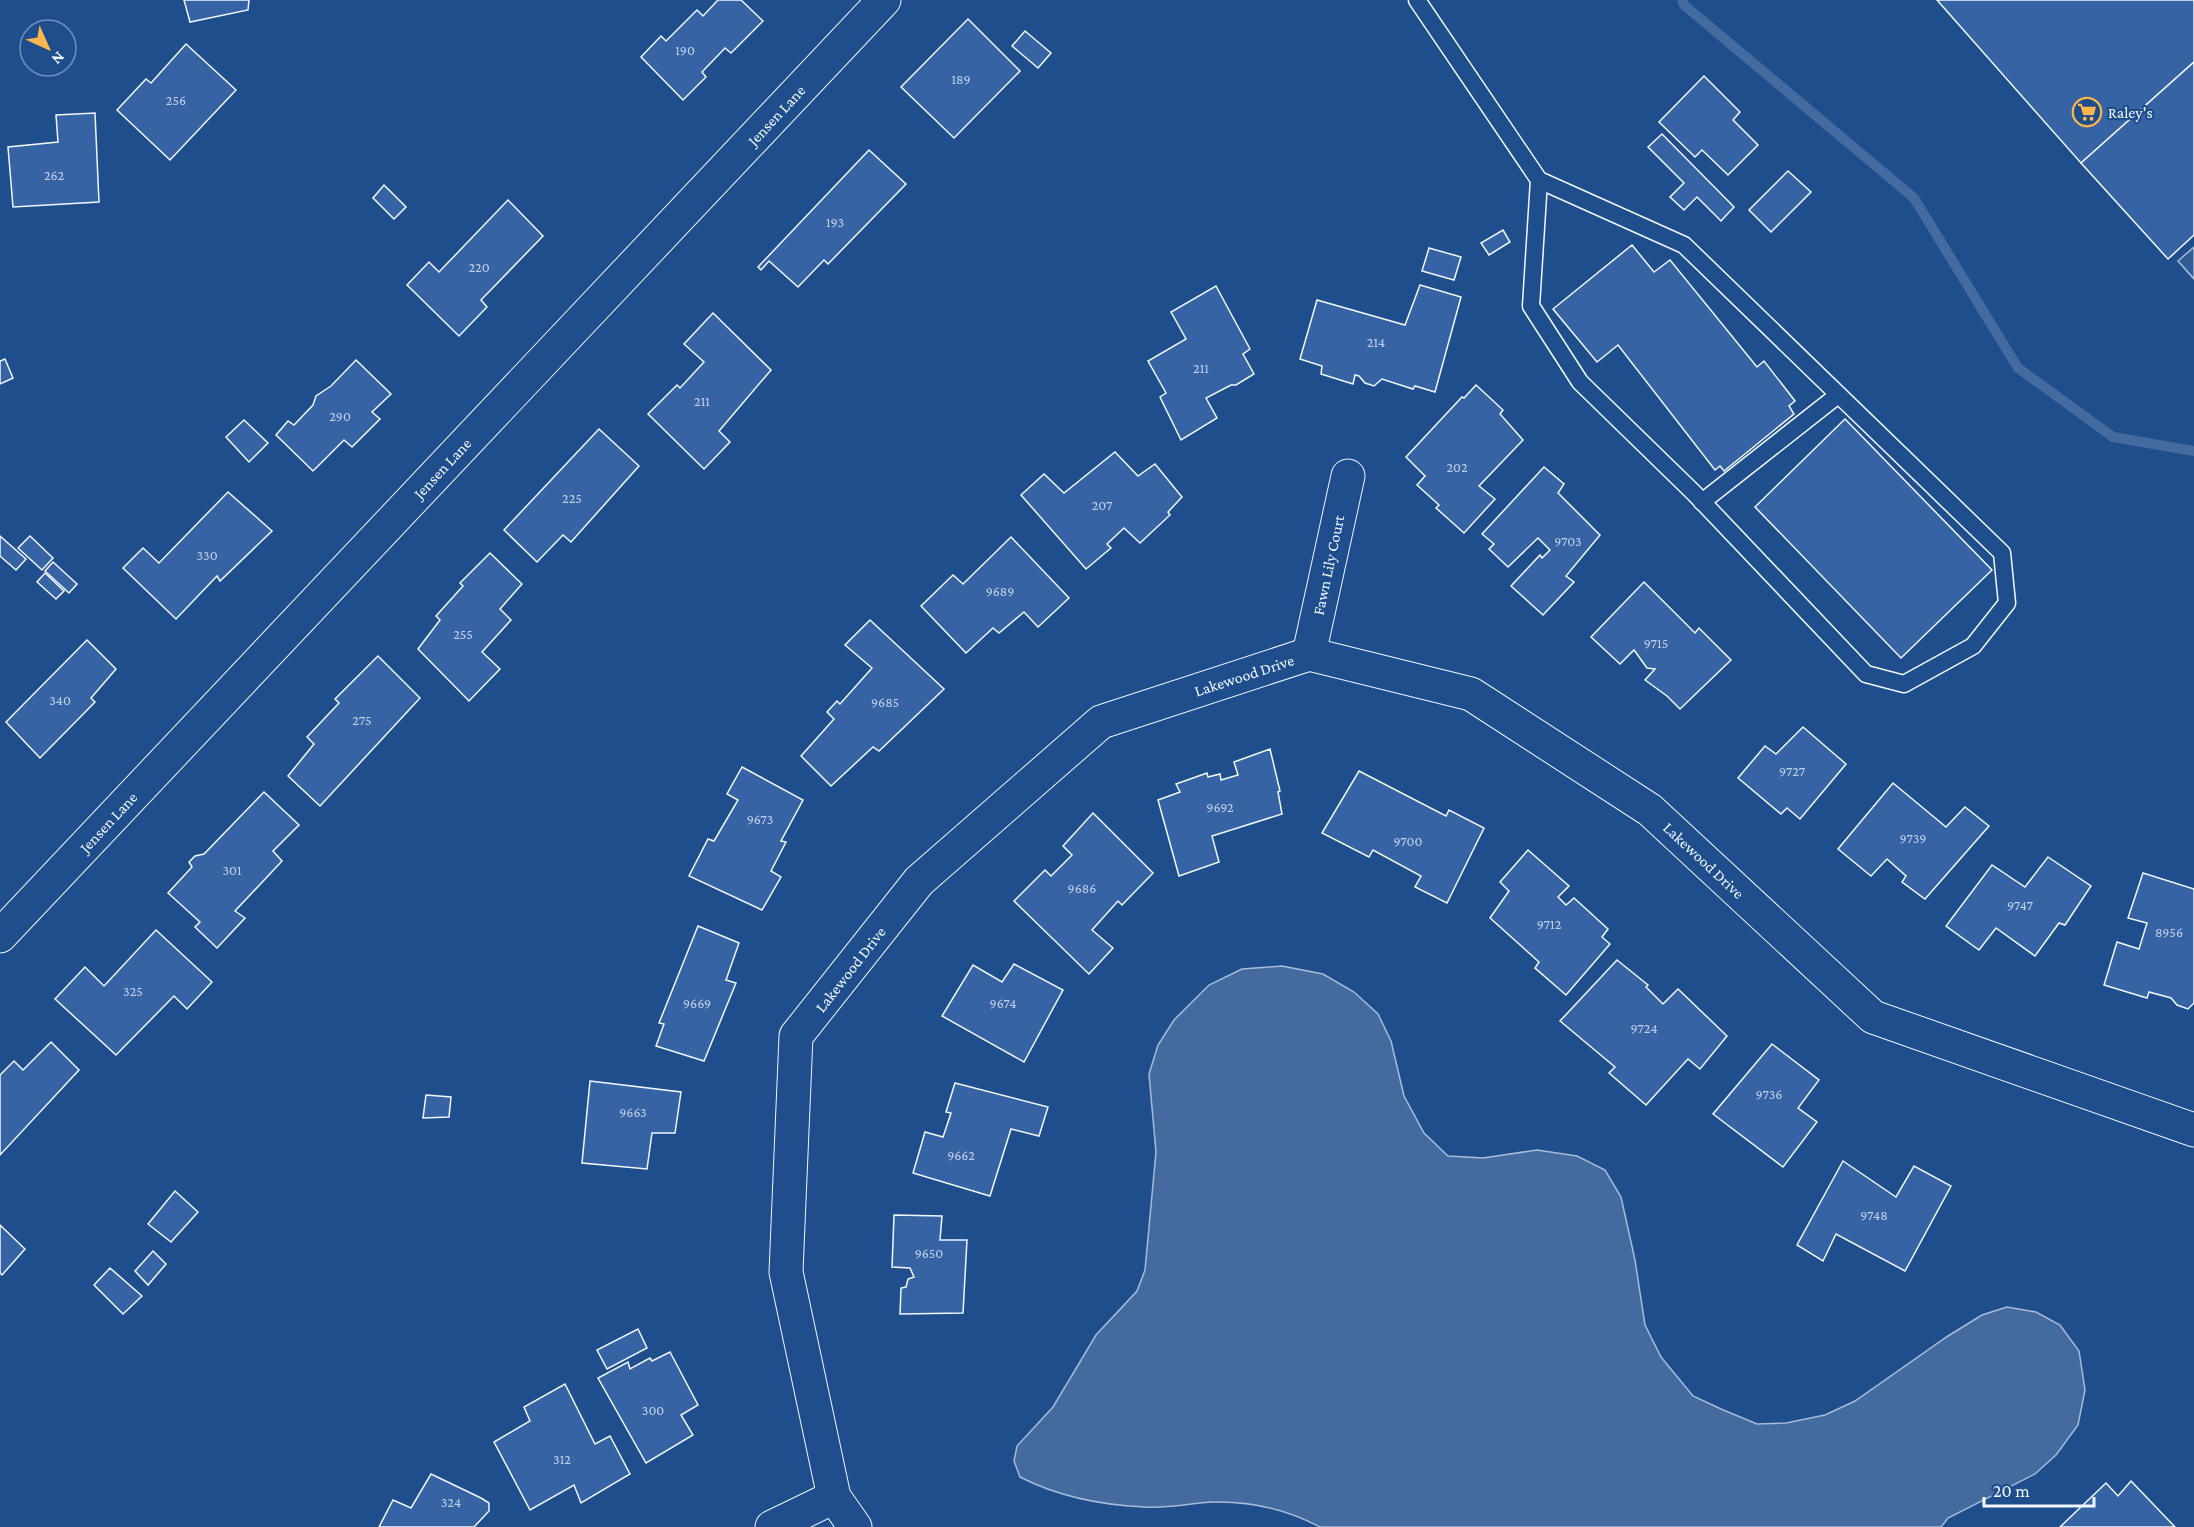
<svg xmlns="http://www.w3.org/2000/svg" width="2194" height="1527" viewBox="0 0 2194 1527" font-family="'Crimson Pro',serif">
  <rect width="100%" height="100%" fill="#1f4e8c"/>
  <polygon fill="#305b95" stroke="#a8bbd7" stroke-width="1.5" points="2194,247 2194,279 2178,261"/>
  <path fill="#446ba0" stroke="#a8bbd7" stroke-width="1.5" d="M 1282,966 L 1323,974 L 1354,992 L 1378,1014 L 1391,1041 L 1404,1096 L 1424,1133 L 1448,1156 L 1483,1158 L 1537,1150 L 1577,1156 L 1605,1170 L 1621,1197 L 1635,1260 L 1645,1325 L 1661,1357 L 1693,1396 L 1721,1409 L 1757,1424 L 1786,1423 L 1825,1415 L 1855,1401 L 1948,1336 L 1982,1315 L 2007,1307 L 2036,1312 L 2060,1325 L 2079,1351 L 2085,1390 L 2078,1425 L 2056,1455 L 2035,1474 L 1948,1518 L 1941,1527 L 1320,1527 C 1286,1509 1252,1501 1213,1502 C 1191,1503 1167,1509 1144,1507 C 1102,1505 1057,1496 1020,1477 L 1014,1461 L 1017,1446 L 1053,1407 L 1096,1335 L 1137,1291 L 1145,1270 L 1156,1152 L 1149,1074 L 1158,1045 L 1174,1020 L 1209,985 L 1242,969 Z"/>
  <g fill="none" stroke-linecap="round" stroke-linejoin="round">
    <polyline stroke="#446ba0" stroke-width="10" points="1682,0 1684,5 1914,198 2018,368 2113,437 2194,451"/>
  </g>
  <g fill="#3563a3" stroke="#f2f6ff" stroke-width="1.5">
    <polygon points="184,0 249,0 248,10 190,22"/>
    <polygon points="718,0 741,0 763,21 731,53 725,48 702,72 706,77 683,100 641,57 661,36 666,41 697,10 703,16"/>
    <polygon points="1937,0 2194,0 2194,62 2081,163"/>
    <polygon points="968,19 1020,71 954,138 901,87"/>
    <polygon points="1025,31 1051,53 1038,68 1012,46"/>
    <polygon points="186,44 236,90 170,160 117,110 146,79 151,83"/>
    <polygon points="2194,62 2194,235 2168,259 2081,163"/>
    <polygon points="1704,76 1740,112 1733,120 1758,145 1728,175 1702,150 1695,157 1659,122"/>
    <polygon points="95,113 99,202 13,207 8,147 58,142 56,115"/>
    <polygon points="1662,134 1734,207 1721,221 1697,197 1684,210 1670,197 1684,183 1648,147"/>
    <polygon points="869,150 906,184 828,264 824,260 798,287 769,261 761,270 758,267"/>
    <polygon points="1788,171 1811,192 1771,232 1749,210"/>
    <polygon points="384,185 406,207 394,219 373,198"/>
    <polygon points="508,200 543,236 481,300 487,307 459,336 407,285 429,262 439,272"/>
    <polygon points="1503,230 1510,242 1489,255 1481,243"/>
    <polygon points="1632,245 1654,272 1670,260 1757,367 1764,361 1795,401 1789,406 1794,414 1724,471 1720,466 1715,470 1618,345 1597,362 1553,309"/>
    <polygon points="1429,248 1461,257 1454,280 1422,271"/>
    <polygon points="1420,285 1461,297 1435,392 1415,386 1413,389 1382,379 1374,386 1365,383 1359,376 1355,375 1353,384 1321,374 1322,366 1300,359 1317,300 1405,325"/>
    <polygon points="1216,286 1250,349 1243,354 1254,374 1236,385 1231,385 1206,398 1217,418 1181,440 1160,397 1166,393 1148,361 1186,339 1171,312"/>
    <polygon points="713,313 771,370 719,431 730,442 704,469 648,414 677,385 680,388 704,362 684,344"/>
    <polygon points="5,359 13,378 0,384 0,361"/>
    <polygon points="356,360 391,394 372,412 380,419 352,447 344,440 313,471 276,435 288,421 294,425 313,405 316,396 331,386"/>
    <polygon points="1476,385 1503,410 1500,414 1523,440 1479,486 1495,499 1464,533 1436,508 1439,505 1417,485 1425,476 1406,457 1462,397 1464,398"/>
    <polygon points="1845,419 1992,570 1901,658 1755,507"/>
    <polygon points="244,420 268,443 249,462 226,437"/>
    <polygon points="599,429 639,466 571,542 563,535 537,562 504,530"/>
    <polygon points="1115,452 1138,476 1155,464 1182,497 1168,512 1170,515 1140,543 1124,528 1107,544 1111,548 1086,569 1021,495 1044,474 1064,493"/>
    <polygon points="1544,467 1564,484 1558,493 1600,535 1566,576 1574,582 1543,615 1511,586 1540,555 1542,558 1550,550 1538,538 1508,567 1489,549 1494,544 1482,534"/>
    <polygon points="228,492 272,531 220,581 217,576 176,619 123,568 143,548 159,563"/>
    <polygon points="0,536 26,559 16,570 0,556"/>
    <polygon points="30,536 53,558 42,570 18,548"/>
    <polygon points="1011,537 1069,598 1038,627 1024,612 999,633 993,628 966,653 921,606 953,575 963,584"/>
    <polygon points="490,553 522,584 500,609 511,620 482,652 500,669 469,701 418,649 440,620 436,616 463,586 460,583"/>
    <polygon points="53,562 77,584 69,593 45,571"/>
    <polygon points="45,573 64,591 56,599 37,582"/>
    <polygon points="1644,582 1695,633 1699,628 1731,660 1680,709 1667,696 1645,680 1655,669 1647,668 1634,650 1620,664 1591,637"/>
    <polygon points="870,620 944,689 879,751 873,747 831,786 801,756 834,719 827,712 837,701 840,704 872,668 845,645"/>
    <polygon points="87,640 116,669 91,698 95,702 40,758 6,722"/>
    <polygon points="378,656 420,698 320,806 288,776 314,744 307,737 339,703 335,699"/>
    <polygon points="1803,727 1846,764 1800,819 1787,808 1781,814 1738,778 1765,746 1776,754"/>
    <polygon points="1270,749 1280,791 1278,792 1282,814 1212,836 1219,862 1179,876 1158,800 1180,792 1176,784 1207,773 1208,777 1220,774 1221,780 1238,775 1234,762"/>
    <polygon points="742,767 803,800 781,841 786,842 771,871 781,877 762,910 689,876 708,839 714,841 738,800 727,794"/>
    <polygon points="1359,771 1446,816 1449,810 1484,828 1447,903 1415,887 1421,876 1373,850 1369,857 1322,833"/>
    <polygon points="1893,783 1946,827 1965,807 1989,826 1925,899 1902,882 1906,876 1887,859 1871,876 1838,849"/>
    <polygon points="264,792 299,825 273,851 282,861 235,911 245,918 217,948 195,927 200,922 168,893 192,867 189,862 195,856 204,854"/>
    <polygon points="1093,813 1153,873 1122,905 1118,901 1092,930 1113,948 1089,974 1014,901 1045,870 1051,876 1072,855 1063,846"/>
    <polygon points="1528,850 1569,886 1558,897 1566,905 1574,898 1608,929 1602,937 1610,944 1566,995 1535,968 1539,962 1490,918 1509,891 1500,882"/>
    <polygon points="2048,857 2091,886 2065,925 2059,923 2035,956 1996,928 1979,950 1946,926 1992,865 2025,887"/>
    <polygon points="2143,873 2194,889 2194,1003 2188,1009 2177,1005 2171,998 2149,992 2147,998 2104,985 2117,942 2139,949 2147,923 2128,918"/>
    <polygon points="698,926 739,943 726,980 736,983 704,1061 656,1046 664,1024 659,1023"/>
    <polygon points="156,930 212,982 187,1009 174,996 116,1055 55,999 85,967 104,986"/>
    <polygon points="1617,960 1648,985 1646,987 1663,1004 1678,989 1727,1036 1700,1069 1688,1059 1646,1105 1609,1073 1615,1067 1560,1021"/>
    <polygon points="1014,964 1063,990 1024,1062 942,1016 973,965 1002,982"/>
    <polygon points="51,1042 79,1070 0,1155 0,1075 14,1061 23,1070"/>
    <polygon points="1772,1044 1819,1080 1798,1108 1817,1122 1783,1167 1713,1114"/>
    <polygon points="590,1081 681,1092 675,1133 652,1133 647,1169 582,1163"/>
    <polygon points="955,1083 1048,1107 1039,1136 1011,1129 990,1196 913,1173 925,1132 943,1137 951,1113 946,1112"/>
    <polygon points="426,1095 451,1097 449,1117 423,1118"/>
    <polygon points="1843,1161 1896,1197 1914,1166 1951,1186 1905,1271 1836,1234 1823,1261 1797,1245"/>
    <polygon points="175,1191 198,1212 171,1242 148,1224"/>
    <polygon points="894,1215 942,1216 940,1240 967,1240 963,1313 900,1314 901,1288 906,1287 908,1279 914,1277 910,1268 892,1267"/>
    <polygon points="0,1225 25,1249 2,1275 0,1273"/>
    <polygon points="153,1251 166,1264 148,1285 135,1271"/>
    <polygon points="110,1268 142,1296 123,1314 94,1285"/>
    <polygon points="638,1329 647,1348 607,1369 597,1350"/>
    <polygon points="670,1352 698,1405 681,1415 693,1435 646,1463 598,1378 628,1362 630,1369 650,1358 652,1361"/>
    <polygon points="565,1384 595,1444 610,1436 630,1474 581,1503 574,1485 530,1510 494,1442 530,1421 524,1407"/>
    <polygon points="431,1474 481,1498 489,1503 489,1511 474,1527 379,1527 393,1500 411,1508"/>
    <polygon points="2131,1481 2175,1527 2060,1527 2106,1483 2118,1496"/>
  </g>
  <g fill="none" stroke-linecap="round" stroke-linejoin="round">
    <g stroke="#f2f6ff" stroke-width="19">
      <g id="lane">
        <polyline points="1417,0 1539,180 1684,245 2002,553 2007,603 1973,646 1904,684 1866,674 1694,493 1580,382 1531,306 1539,180"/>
        <polyline points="1702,502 1838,395"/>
      </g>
    </g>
    <g stroke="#f2f6ff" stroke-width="35">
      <g id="street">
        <polyline points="1309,654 1348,476"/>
        <polyline points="0,936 884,0"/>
        <polyline points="772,1527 834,1497"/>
        <polyline points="855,1527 834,1497 786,1272 796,1036 919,881 1101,722 1309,654 1471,694 1650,810 1873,1017 2194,1130"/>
      </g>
    </g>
    <use href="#lane" stroke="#1f4e8c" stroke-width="16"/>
    <use href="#street" stroke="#1f4e8c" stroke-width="33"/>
  </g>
  <defs>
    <g id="supermarket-ring" transform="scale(1.5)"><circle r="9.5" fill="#1f4e8c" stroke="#ffb74d" stroke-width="1.5"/><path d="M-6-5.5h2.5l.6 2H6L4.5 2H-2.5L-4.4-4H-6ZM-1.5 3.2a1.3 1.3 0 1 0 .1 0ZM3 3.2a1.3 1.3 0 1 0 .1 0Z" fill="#ffb74d"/></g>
  </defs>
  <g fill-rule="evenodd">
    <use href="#supermarket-ring" x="2087" y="112"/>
  </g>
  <g text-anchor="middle" stroke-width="4.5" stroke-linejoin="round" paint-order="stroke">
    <g font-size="14" fill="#c3d1e8">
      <text x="685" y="55">190</text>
      <text x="961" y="84">189</text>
      <text x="176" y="105">256</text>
      <text x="54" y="180">262</text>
      <text x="835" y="227">193</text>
      <text x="479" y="272">220</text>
      <text x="1376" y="347">214</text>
      <text x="1201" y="373">211</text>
      <text x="702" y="406">211</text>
      <text x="340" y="421">290</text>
      <text x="1457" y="472">202</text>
      <text x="572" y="503">225</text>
      <text x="1102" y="510">207</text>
      <text x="1568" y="546">9703</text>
      <text x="207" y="560">330</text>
      <text x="1000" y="596">9689</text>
      <text x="463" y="639">255</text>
      <text x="1656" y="648">9715</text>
      <text x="60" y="705">340</text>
      <text x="885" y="707">9685</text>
      <text x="362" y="725">275</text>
      <text x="1792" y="776">9727</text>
      <text x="1220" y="812">9692</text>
      <text x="760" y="824">9673</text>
      <text x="1913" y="843">9739</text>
      <text x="1408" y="846">9700</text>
      <text x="232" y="875">301</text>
      <text x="1082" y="893">9686</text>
      <text x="2020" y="910">9747</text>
      <text x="1549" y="929">9712</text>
      <text x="2169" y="937">8956</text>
      <text x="133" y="996">325</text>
      <text x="697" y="1008">9669</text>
      <text x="1003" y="1008">9674</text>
      <text x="1644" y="1033">9724</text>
      <text x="1769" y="1099">9736</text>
      <text x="633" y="1117">9663</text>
      <text x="961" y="1160">9662</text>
      <text x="1874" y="1220">9748</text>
      <text x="929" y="1258">9650</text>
      <text x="653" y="1415">300</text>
      <text x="562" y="1464">312</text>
      <text x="451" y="1507">324</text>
    </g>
    <g font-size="16" fill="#f2f6ff" stroke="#1f4e8c" text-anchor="start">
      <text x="2108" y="118">Raley's</text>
    </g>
    <g font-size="16" fill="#f2f6ff" stroke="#1f4e8c">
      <text transform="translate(776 115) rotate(-47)" y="6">Jensen Lane</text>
      <text transform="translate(442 468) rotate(-47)" y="6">Jensen Lane</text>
      <text transform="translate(1328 565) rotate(-78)" y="6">Fawn Lily Court</text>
      <text transform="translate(1244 675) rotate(-18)" y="6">Lakewood Drive</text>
      <text transform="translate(108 822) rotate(-47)" y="6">Jensen Lane</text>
      <text transform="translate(1704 860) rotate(43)" y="6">Lakewood Drive</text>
      <text transform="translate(850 969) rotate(-52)" y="6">Lakewood Drive</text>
    </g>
  </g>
  <g transform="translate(48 48) rotate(135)"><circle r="28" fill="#1f4e8c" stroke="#7391ba" stroke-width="1.5"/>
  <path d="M0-4.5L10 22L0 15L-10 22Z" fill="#ffb74d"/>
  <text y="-9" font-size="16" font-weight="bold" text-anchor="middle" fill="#f2f6ff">N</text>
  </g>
  <path d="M1984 1497v9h110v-9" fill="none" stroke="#f2f6ff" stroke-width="3"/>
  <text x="1993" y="1497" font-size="18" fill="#f2f6ff" stroke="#1f4e8c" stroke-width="4.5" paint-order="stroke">20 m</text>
</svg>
